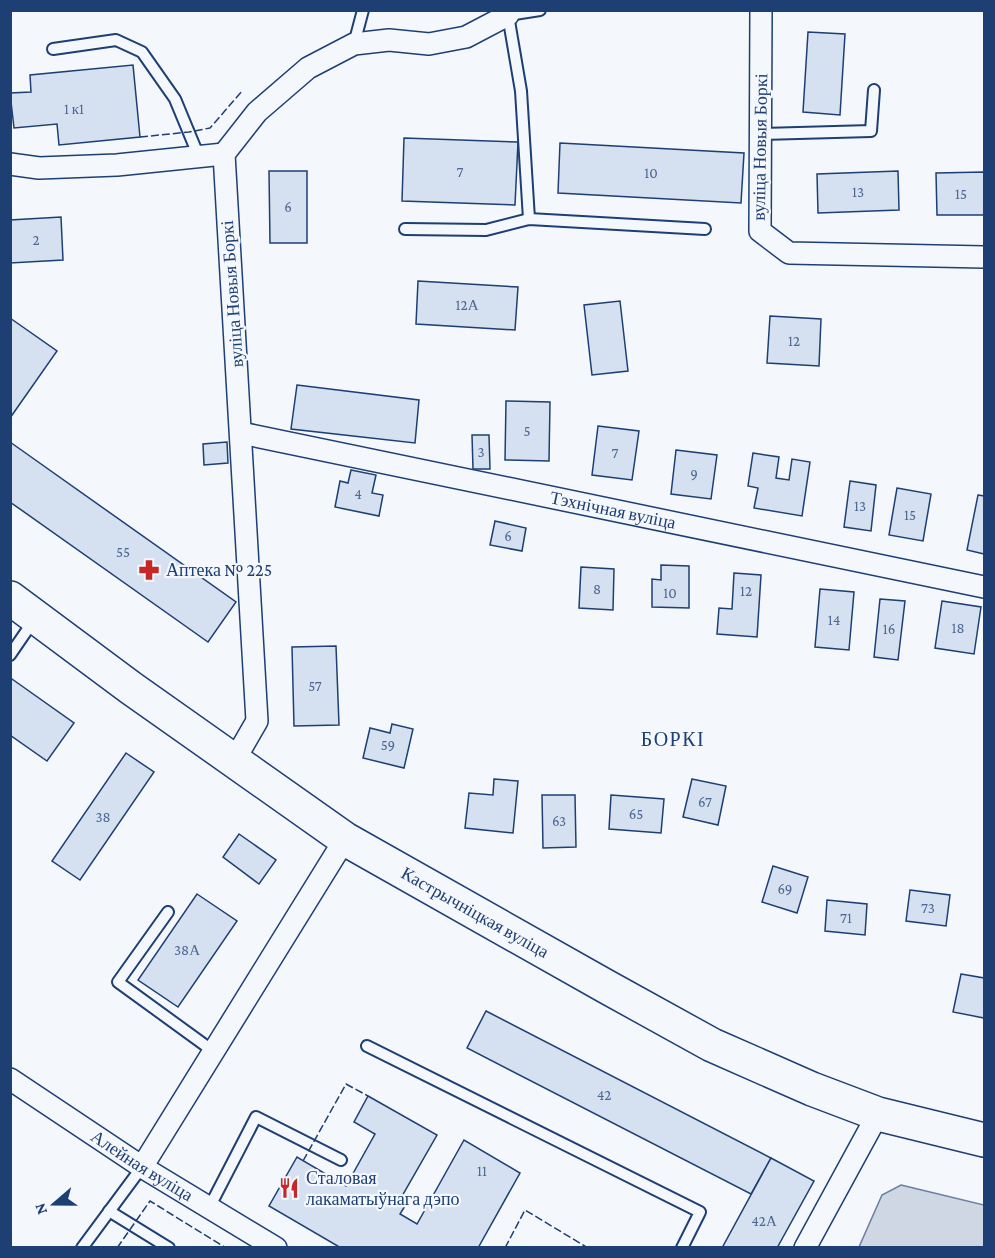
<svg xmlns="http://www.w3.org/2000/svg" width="995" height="1258" viewBox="0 0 995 1258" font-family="'Crimson Pro',serif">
  <rect width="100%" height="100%" fill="#f4f7fb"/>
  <polygon fill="#cfd7e4" stroke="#687fa3" stroke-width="1.5" points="901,1185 984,1205 984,1247 859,1247 882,1195"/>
  <g fill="#d5e0f0" stroke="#1d3f73" stroke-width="1.5">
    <polygon points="808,32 845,34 840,115 803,112"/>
    <polygon points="133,65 140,137 59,145 57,124 14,128 10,93 31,92 30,75"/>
    <polygon points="404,138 518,142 515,205 402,201"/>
    <polygon points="560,143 744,153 741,203 558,193"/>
    <polygon points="269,171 307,171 307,243 270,243"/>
    <polygon points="898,171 899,210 818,213 817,174"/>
    <polygon points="984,172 984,215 937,215 936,173"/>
    <polygon points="61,217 63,260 10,263 10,220"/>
    <polygon points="418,281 518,287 515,330 416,324"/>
    <polygon points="620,301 628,371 592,375 584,305"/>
    <polygon points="770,316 821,319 819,366 767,363"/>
    <polygon points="10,318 57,351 10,418"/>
    <polygon points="297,385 419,400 415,443 291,429"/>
    <polygon points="506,401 550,402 549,461 505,460"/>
    <polygon points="598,426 639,431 632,480 592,475"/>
    <polygon points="472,435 489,435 490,469 473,469"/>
    <polygon points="10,442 236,602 208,642 10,502"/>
    <polygon points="227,442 228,463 204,465 203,444"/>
    <polygon points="676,450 717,455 711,499 671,494"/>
    <polygon points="753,453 779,457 776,478 789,480 792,459 810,462 802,516 754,508 758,488 748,486"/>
    <polygon points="351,470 376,475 372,493 383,495 379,516 335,507 340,481 348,483"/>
    <polygon points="850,481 876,485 871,531 844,527"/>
    <polygon points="897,488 931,494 923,541 889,535"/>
    <polygon points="978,495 984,496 984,554 967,550"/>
    <polygon points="495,521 526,528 522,551 490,545"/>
    <polygon points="661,565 689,566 689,608 652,607 652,579 661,580"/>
    <polygon points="581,567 614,569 613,610 579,608"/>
    <polygon points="734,573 761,575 757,637 717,634 719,608 732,609"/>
    <polygon points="820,589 854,592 849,650 815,647"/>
    <polygon points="880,599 905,601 898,660 874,657"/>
    <polygon points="942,601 981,607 974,654 935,648"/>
    <polygon points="336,646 339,725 294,726 292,647"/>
    <polygon points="12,679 74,723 47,761 10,735 10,682"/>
    <polygon points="392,724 413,729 404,768 363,758 370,728 390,733"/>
    <polygon points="126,753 154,772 80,880 52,861"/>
    <polygon points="494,779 518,781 513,833 465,828 469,793 493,795"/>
    <polygon points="692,779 726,786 718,825 683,817"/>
    <polygon points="542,795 575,795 576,847 543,848"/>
    <polygon points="611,795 664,799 661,833 609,829"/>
    <polygon points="239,834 276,860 259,884 223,857"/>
    <polygon points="773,866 808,877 797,913 762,902"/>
    <polygon points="910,890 950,895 946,926 906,921"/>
    <polygon points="197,894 237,921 178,1007 138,980"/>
    <polygon points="827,900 867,904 865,935 825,931"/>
    <polygon points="961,974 984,978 984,1018 953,1012"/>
    <polygon points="486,1011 771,1158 751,1194 467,1048"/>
    <polygon points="368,1096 437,1135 401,1198 408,1201 400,1214 417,1224 464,1140 520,1173 478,1248 341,1248 269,1206 297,1157 346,1186 375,1134 354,1122"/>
    <polygon points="771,1158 814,1181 777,1248 722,1248"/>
  </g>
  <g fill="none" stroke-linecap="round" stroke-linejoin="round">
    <g stroke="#1d3f73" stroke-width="14">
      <g id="service">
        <polyline points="354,44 363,10"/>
        <polyline points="53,49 116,40 142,52 175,99 199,157"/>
        <polyline points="760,134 871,131 874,90"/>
        <polyline points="529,219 521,91 508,15 540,10"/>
        <polyline points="405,229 486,230 529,219 705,229"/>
        <polyline points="10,655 34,620"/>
        <polyline points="168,912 118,982 213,1051"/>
        <polyline points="367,1046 700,1212 682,1248"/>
        <polyline points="209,1208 256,1117 341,1160"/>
        <polyline points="109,1211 169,1248"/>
        <polyline points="82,1248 142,1167"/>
      </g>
    </g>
    <g stroke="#1d3f73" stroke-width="24">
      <g id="minor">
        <polyline points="761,10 760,231 789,253 984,257"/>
        <polyline points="10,164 39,168 117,165 224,154"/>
        <path id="s1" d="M 241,433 L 984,587"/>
        <polyline points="234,761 257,721 224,154 257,112 308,68 354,44 389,40 429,44 466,37 508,15 507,10"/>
        <path id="s2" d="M 10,1079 L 142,1167 L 276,1248"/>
        <polyline points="142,1167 345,839"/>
        <polyline points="805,1248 878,1114"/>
      </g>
    </g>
    <g stroke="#1d3f73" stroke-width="36">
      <g id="primary">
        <path id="s3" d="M 10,598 L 131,688 L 345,839 L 607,987 L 712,1045 L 812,1089 L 878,1114 L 984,1140"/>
      </g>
    </g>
    <use href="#service" stroke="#f4f7fb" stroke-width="10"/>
    <use href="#minor" stroke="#f4f7fb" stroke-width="21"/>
    <use href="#primary" stroke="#f4f7fb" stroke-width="33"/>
    <g stroke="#1d3f73" stroke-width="1.5" stroke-dasharray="8 3" stroke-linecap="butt">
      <polyline points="140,137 189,132 210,128 243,90"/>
      <polyline points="303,1161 346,1084 368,1096"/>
      <polyline points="117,1248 150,1201 226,1248"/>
      <polyline points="505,1248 525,1210 588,1248"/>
    </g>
  </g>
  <defs>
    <g id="pharmacy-bare" transform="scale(1.62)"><path d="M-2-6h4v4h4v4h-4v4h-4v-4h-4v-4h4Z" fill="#c62828" stroke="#f4f7fb" stroke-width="2.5" paint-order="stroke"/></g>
    <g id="restaurant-bare" transform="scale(1.62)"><path d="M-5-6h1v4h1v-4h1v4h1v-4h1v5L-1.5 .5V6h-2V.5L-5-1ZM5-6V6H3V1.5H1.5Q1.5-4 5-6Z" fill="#c62828" stroke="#f4f7fb" stroke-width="2.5" paint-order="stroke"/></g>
  </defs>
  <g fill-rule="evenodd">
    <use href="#pharmacy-bare" x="149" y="570"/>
    <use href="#restaurant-bare" x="289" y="1188"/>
  </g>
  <g text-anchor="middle" stroke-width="4.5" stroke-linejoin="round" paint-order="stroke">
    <g font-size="15" fill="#4b6792">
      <text x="74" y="114">1 к1</text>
      <text x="460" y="177">7</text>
      <text x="651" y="178">10</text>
      <text x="858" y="197">13</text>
      <text x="961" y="199">15</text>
      <text x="288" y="212">6</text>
      <text x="36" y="245">2</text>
      <text x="467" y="310">12А</text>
      <text x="794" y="346">12</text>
      <text x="527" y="436">5</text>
      <text x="481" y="457">3</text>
      <text x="615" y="458">7</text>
      <text x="694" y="479">9</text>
      <text x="358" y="499">4</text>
      <text x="860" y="511">13</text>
      <text x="910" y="520">15</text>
      <text x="508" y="541">6</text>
      <text x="123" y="557">55</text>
      <text x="597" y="594">8</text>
      <text x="746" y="596">12</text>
      <text x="670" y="598">10</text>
      <text x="834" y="625">14</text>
      <text x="958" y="633">18</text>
      <text x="889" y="634">16</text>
      <text x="315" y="691">57</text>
      <text x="388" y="750">59</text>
      <text x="705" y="807">67</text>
      <text x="636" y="819">65</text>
      <text x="103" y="822">38</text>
      <text x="559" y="826">63</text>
      <text x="785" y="894">69</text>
      <text x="928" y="913">73</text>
      <text x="846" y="923">71</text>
      <text x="187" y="955">38А</text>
      <text x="604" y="1100">42</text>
      <text x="482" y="1176">11</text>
      <text x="764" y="1226">42А</text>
    </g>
    <g font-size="18" fill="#1d3f73" stroke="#f4f7fb">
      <text transform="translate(760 147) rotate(-89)" y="6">вуліца Новыя Боркі</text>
      <text transform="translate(232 294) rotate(-94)" y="6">вуліца Новыя Боркі</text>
      <text dy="6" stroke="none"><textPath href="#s1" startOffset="380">Тэхнічная вуліца</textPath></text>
      <text dy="6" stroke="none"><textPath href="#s3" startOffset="562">Кастрычніцкая вуліца</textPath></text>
      <text dy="6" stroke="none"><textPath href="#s2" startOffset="158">Алейная вуліца</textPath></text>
    </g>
    <g font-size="18" fill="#1d3f73" stroke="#f4f7fb" text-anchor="start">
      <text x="166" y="576">Аптека № 225</text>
      <text x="306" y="1184">Сталовая<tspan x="306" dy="21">лакаматыўнага дэпо</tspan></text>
    </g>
    <g font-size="20" letter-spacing="1.5" fill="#1d3f73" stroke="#f4f7fb">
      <text x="673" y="746">БОРКІ</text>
    </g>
  </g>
  <rect width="995" height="1258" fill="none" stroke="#1d3f73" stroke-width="24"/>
  <g transform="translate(54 1204) rotate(250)" stroke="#f4f7fb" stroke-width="4.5" paint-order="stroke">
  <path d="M0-4.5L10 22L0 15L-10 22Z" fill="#1d3f73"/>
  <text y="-9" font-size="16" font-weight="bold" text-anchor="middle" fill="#1d3f73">N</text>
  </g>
</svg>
